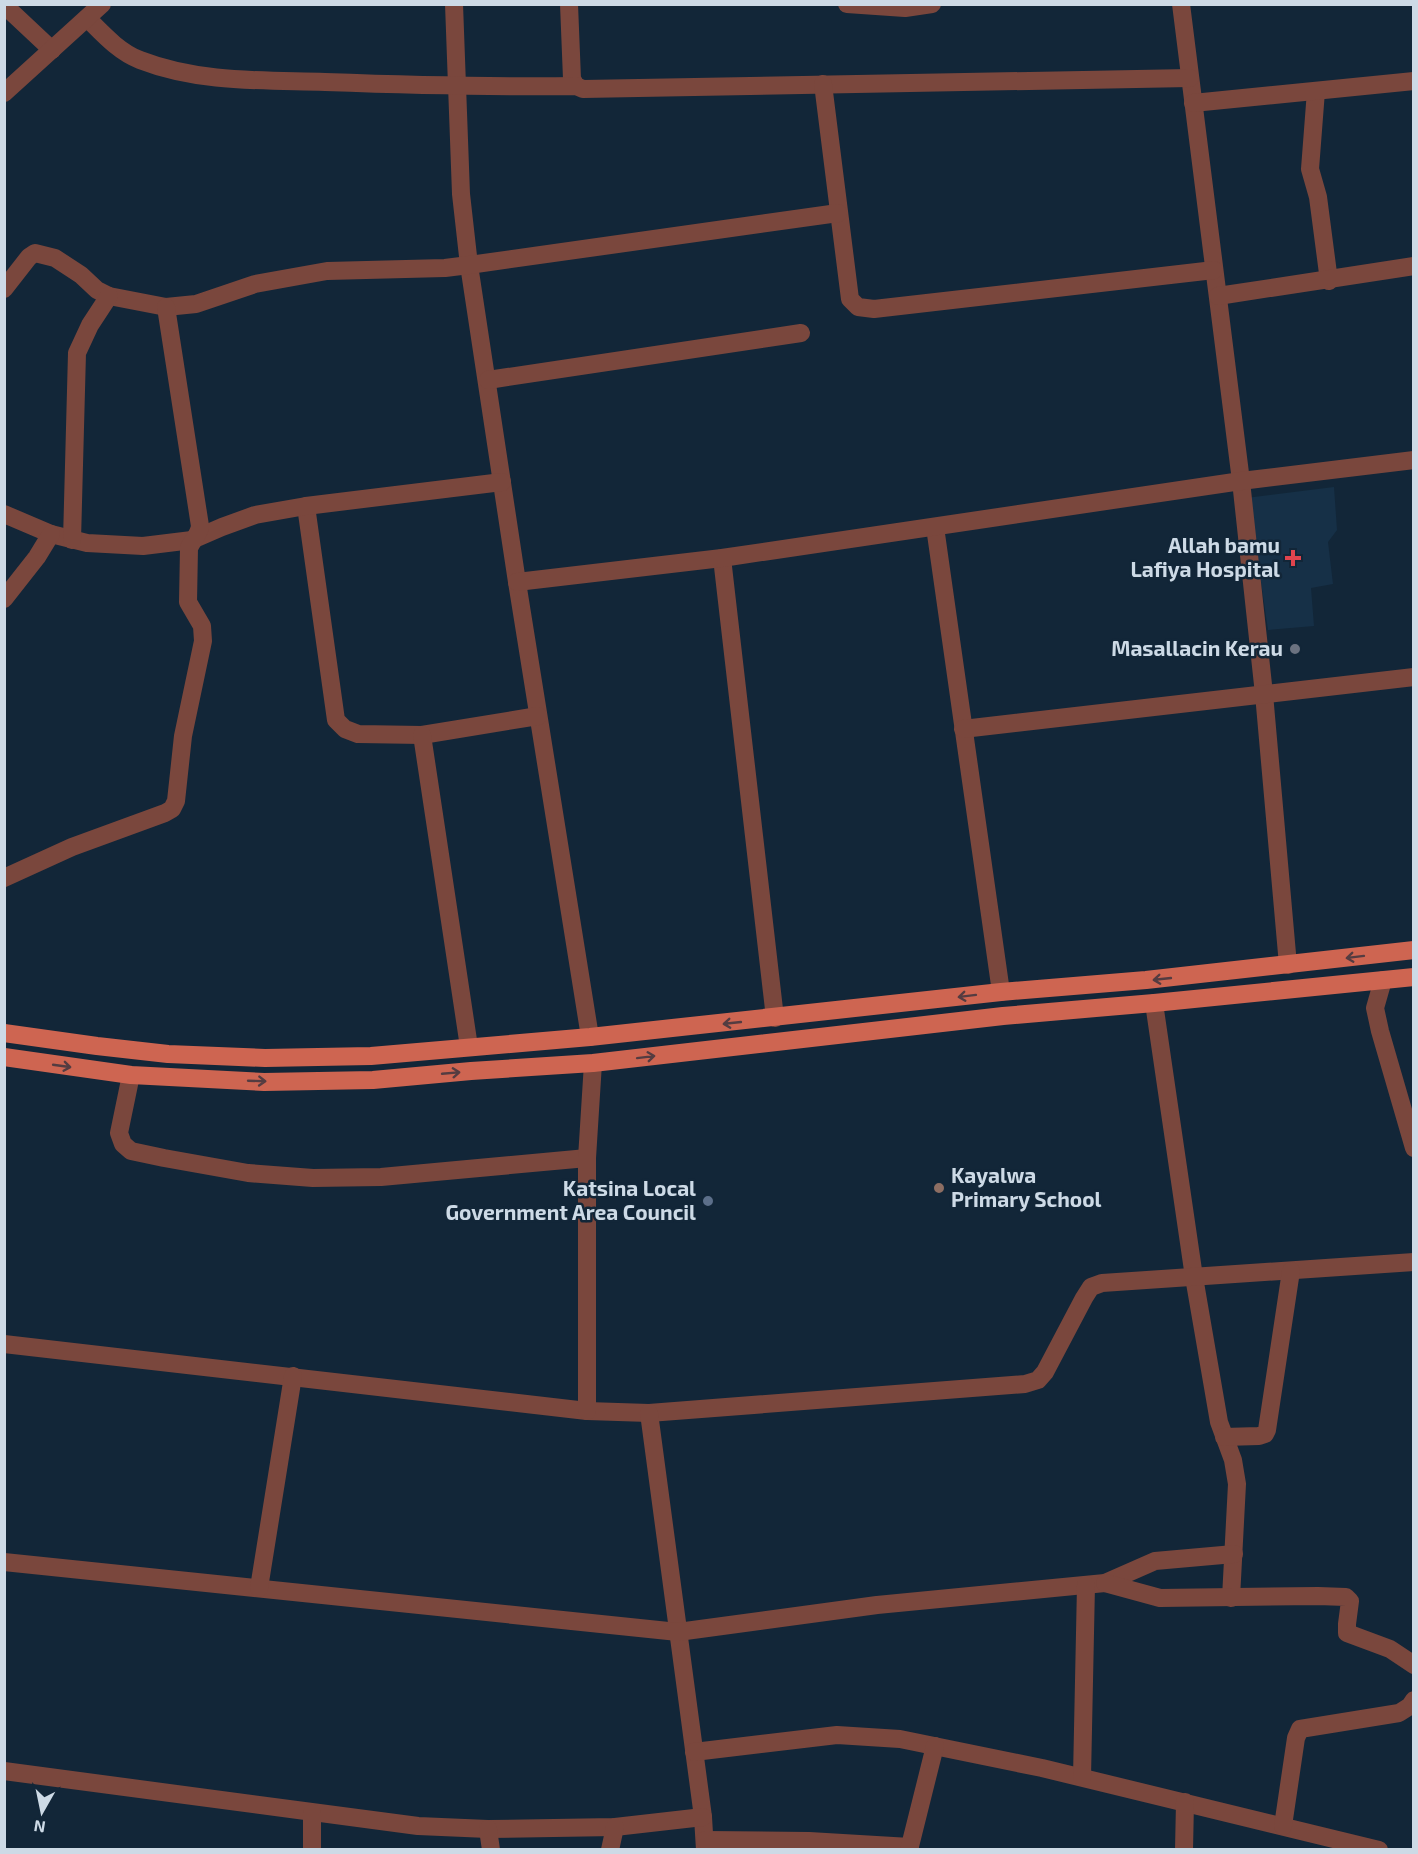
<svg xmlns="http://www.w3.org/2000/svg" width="1418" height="1854" viewBox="0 0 1418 1854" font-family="'Exo 2',sans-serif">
  <rect width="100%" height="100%" fill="#122638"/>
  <polygon fill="#163047" points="1334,487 1337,530 1328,542 1333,584 1311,588 1314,626 1268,630 1259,568 1246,498"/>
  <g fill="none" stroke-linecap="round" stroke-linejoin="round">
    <g stroke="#7a473d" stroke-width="18">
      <polyline points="454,4 461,194 469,265 517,582 590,1037"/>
      <polyline points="569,4 572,79 576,86"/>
      <polyline points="847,4 905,8 932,4"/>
      <polyline points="1181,4 1241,481 1264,694 1288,965"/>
      <polyline points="4,5 52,50"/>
      <path d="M 87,18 C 103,34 119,52 140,60 C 199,83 263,80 325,82 C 409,85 492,87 576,86 L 583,89 L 1190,78"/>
      <polyline points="823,84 850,299 858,307 874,309 1214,270"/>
      <polyline points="1316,91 1310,169 1318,197 1329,281"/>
      <polyline points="4,93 102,4"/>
      <polyline points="1193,103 1414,81"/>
      <polyline points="4,289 29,257 35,253 55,258 81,275 97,290 109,296 166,307 196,304 255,284 327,271 445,268 469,265 838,213"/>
      <polyline points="1218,296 1414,266"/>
      <polyline points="488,380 801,333"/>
      <polyline points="306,506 336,720 345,729 358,734 422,735 538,716"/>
      <polyline points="4,514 51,534 87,543 143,546 192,540 222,527 255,515 306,506 502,482"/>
      <polyline points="935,527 1001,992"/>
      <polyline points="72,540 77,353 90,325 109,296"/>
      <polyline points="722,558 775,1018"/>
      <polyline points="517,582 722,558 1241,481 1414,460"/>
      <polyline points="4,599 37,557 51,534"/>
      <polyline points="963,729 1414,677"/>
      <polyline points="422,735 469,1047"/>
      <path d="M 4,878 L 72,847 L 165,813 L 172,809 L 176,801 L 183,736 L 203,641 L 202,626 L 188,602 L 189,548 C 193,539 199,535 200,526 L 166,307"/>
      <polyline points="1383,980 1375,1008 1380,1031 1414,1148"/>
      <polyline points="1154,1003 1194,1277 1219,1422 1233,1460 1237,1484 1231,1598"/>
      <polyline points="131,1075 119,1133 123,1144 131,1151 164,1158 248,1173 313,1178 381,1177 587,1158"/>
      <polyline points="4,1344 587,1411 649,1413 1025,1384 1038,1380 1045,1372 1084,1298 1091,1287 1102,1283 1414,1262"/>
      <polyline points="587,1411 587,1158 593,1063"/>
      <polyline points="649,1413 703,1817 705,1850"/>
      <polyline points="1224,1437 1259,1436 1265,1434 1267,1430 1291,1271"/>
      <polyline points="4,1562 678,1632 877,1605 1105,1583 1155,1561 1234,1554"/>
      <polyline points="1105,1583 1160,1598 1318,1596 1346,1597 1350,1601 1347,1624 1347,1633 1390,1649 1414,1665"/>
      <polyline points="259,1588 293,1376"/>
      <polyline points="694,1752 837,1735 900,1739 1042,1768 1379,1850"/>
      <polyline points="4,1771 418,1826 488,1829 615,1827 703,1817"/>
      <polyline points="1082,1777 1086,1585"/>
      <polyline points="1283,1826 1296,1738 1300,1729 1399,1713 1410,1706 1414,1700"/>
      <polyline points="488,1829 491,1850"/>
      <polyline points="705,1840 809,1841 910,1847"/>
      <polyline points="312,1850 312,1813"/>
      <polyline points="610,1850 615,1827"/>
      <polyline points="909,1850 935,1746"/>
      <polyline points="1184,1850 1185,1802"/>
    </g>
    <g stroke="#ce6551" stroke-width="18">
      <polyline points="4,1033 97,1046 168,1054 265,1058 371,1056 590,1037 1001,992 1146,980 1414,950"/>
      <polyline points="4,1057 131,1075 264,1082 373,1080 471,1071 593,1063 1003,1016 1154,1003 1414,977"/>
    </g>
  </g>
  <defs><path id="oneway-shaft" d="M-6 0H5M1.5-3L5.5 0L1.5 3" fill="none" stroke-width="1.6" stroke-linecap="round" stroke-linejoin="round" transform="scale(1.5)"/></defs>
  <g stroke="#543c41">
    <use href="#oneway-shaft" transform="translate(1355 957) rotate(173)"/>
    <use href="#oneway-shaft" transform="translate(1162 979) rotate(174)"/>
    <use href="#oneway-shaft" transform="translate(967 996) rotate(173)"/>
    <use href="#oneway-shaft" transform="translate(732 1023) rotate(174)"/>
    <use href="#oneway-shaft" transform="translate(646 1057) rotate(-7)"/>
    <use href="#oneway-shaft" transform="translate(62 1066) rotate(8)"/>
    <use href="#oneway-shaft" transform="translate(451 1073) rotate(-5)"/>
    <use href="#oneway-shaft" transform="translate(257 1081) rotate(2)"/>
  </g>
  <path fill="#e0444e" stroke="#122638" stroke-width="2" d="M1290 549h6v6h6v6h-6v6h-6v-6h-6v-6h6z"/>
  <circle fill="#6b7280" stroke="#122638" stroke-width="2" cx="1295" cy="649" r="6"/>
  <circle fill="#8d6e63" stroke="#122638" stroke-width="2" cx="939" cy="1188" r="6"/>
  <circle fill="#5c6f8a" stroke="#122638" stroke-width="2" cx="708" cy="1201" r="6"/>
  <g text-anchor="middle" stroke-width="5" stroke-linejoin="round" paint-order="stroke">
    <g font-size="21" font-weight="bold" fill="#cddae6" stroke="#122638" text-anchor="end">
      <text x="1280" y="553">Allah bamu<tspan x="1280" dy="24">Lafiya Hospital</tspan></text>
      <text x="1283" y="656">Masallacin Kerau</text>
      <text x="951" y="1183" text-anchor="start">Kayalwa<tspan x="951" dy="24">Primary School</tspan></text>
      <text x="696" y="1196">Katsina Local<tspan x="696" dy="24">Government Area Council</tspan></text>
    </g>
  </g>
  <rect width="1418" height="1854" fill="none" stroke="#cddae6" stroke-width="12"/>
  <g transform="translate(42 1812) rotate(189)" stroke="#122638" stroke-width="4.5" paint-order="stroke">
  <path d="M0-4.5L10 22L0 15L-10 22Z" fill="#cddae6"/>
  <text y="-9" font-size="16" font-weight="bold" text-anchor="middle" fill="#cddae6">N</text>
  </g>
</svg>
